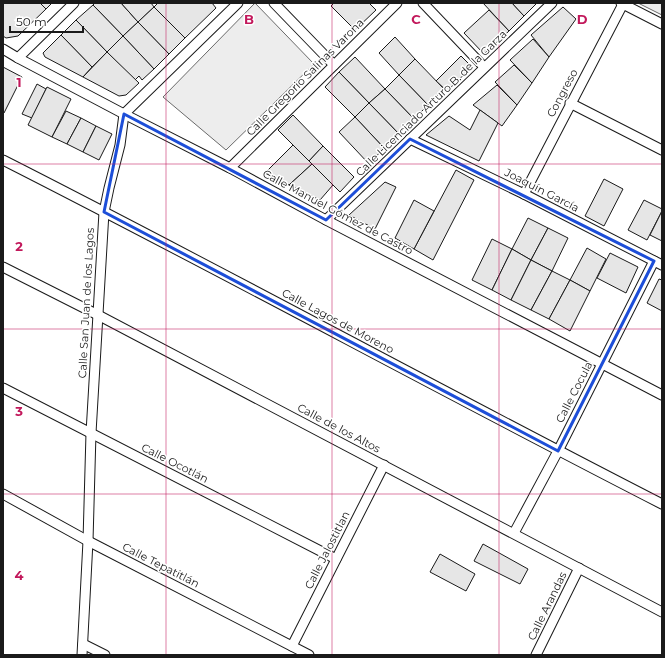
<svg xmlns="http://www.w3.org/2000/svg" width="665" height="658" viewBox="0 0 665 658" font-family="Montserrat,sans-serif">
  <rect width="100%" height="100%" fill="#fff"/>
  <g fill="#ededed" stroke="#6a6a6a">
    <polygon points="255,3 314,64 226,150 163,97"/>
    <polygon points="638,3 662,3 662,15"/>
  </g>
  <g fill="#e6e6e6" stroke="#1a1a1a">
    <polygon points="3,3 40,3 46,9 18,36 6,38 3,36"/>
    <polygon points="40,3 52,3 46,9"/>
    <polygon points="95,3 121,3 138,22 123,36 93,5"/>
    <polygon points="121,3 151,3 154,7 138,22"/>
    <polygon points="158,3 212,3 216,8 185,38 154,7"/>
    <polygon points="334,3 369,3 376,10 355,30 331,6"/>
    <polygon points="483,3 512,3 524,16 509,31"/>
    <polygon points="512,3 537,3 524,16"/>
    <polygon points="93,5 123,36 107,52 76,20"/>
    <polygon points="154,7 185,38 169,54 138,22"/>
    <polygon points="563,7 576,19 549,57 531,35"/>
    <polygon points="489,10 509,31 484,54 464,33"/>
    <polygon points="76,20 107,52 92,67 61,35"/>
    <polygon points="138,22 169,54 154,69 123,36"/>
    <polygon points="61,35 92,67 83,77 45,57 43,53"/>
    <polygon points="123,36 154,69 142,80 139,76 135,80 107,52"/>
    <polygon points="395,37 415,59 399,75 379,53"/>
    <polygon points="533,39 549,57 532,83 510,60"/>
    <polygon points="107,52 139,83 126,95 119,96 83,77"/>
    <polygon points="461,56 472,67 447,91 436,81"/>
    <polygon points="355,57 385,89 369,103 339,72"/>
    <polygon points="415,59 444,89 428,105 399,75"/>
    <polygon points="514,65 532,83 517,105 495,82"/>
    <polygon points="3,67 22,77 4,113 3,113"/>
    <polygon points="339,72 369,103 355,117 325,87"/>
    <polygon points="399,75 428,105 414,119 385,89"/>
    <polygon points="37,84 46,89 32,118 22,114"/>
    <polygon points="497,85 517,105 502,126 473,105"/>
    <polygon points="47,87 71,99 52,137 28,125"/>
    <polygon points="385,89 414,119 399,134 369,103"/>
    <polygon points="369,103 399,134 384,148 355,117"/>
    <polygon points="480,110 498,123 479,161 426,135 449,116 470,130"/>
    <polygon points="66,111 81,118 67,144 52,137"/>
    <polygon points="293,115 323,146 309,161 278,130"/>
    <polygon points="355,117 384,148 369,164 339,132"/>
    <polygon points="81,118 96,126 83,152 67,144"/>
    <polygon points="96,126 112,134 99,160 83,152"/>
    <polygon points="293,145 312,164 289,185 265,173"/>
    <polygon points="323,146 354,177 340,192 309,161"/>
    <polygon points="312,164 333,185 320,200 289,185"/>
    <polygon points="456,170 474,180 433,260 414,249"/>
    <polygon points="604,179 623,189 604,226 585,216"/>
    <polygon points="385,182 396,187 375,229 349,215"/>
    <polygon points="414,200 434,211 414,249 395,238"/>
    <polygon points="644,200 662,209 662,211 647,240 628,230"/>
    <polygon points="662,211 662,241 650,235"/>
    <polygon points="528,218 548,228 531,260 512,249"/>
    <polygon points="548,228 568,238 552,271 531,260"/>
    <polygon points="492,239 512,249 492,290 472,280"/>
    <polygon points="587,248 606,259 590,291 570,280"/>
    <polygon points="512,249 531,260 511,300 492,290"/>
    <polygon points="610,253 638,267 626,293 597,278"/>
    <polygon points="531,260 552,271 531,310 511,300"/>
    <polygon points="552,271 570,280 549,319 531,310"/>
    <polygon points="659,279 662,280 662,311 647,303"/>
    <polygon points="570,280 590,291 570,331 549,319"/>
    <polygon points="483,544 528,569 520,584 474,561"/>
    <polygon points="440,554 475,574 466,591 430,572"/>
  </g>
  <g fill="none" stroke-linecap="round" stroke-linejoin="round">
    <g stroke="#1a1a1a" stroke-width="11">
      <g id="street">
        <polyline points="274,3 334,65"/>
        <polyline points="423,3 484,67"/>
        <polyline points="621,3 662,24"/>
        <polyline points="3,49 18,58 124,114 230,168 326,220 662,395"/>
        <polyline points="18,58 74,3"/>
        <polyline points="570,103 662,150"/>
        <polyline points="410,139 524,194 662,265"/>
        <path d="M 3,160 C 224,272 441,391 662,504"/>
        <polyline points="230,168 397,3"/>
        <polyline points="524,194 623,4"/>
        <polyline points="326,220 552,3"/>
        <polyline points="3,267 98,315 662,612"/>
        <polyline points="3,388 336,559"/>
        <polyline points="3,494 88,541 309,655"/>
        <polyline points="514,533 558,451 654,261"/>
        <polyline points="83,644 105,655"/>
        <polyline points="292,646 384,465"/>
        <polyline points="82,655 88,541 91,433 104,212 109,188 120,145 124,114 238,3"/>
        <polyline points="536,655 579,568"/>
      </g>
    </g>
    <use href="#street" stroke="#fff" stroke-width="9"/>
  </g>
  <path fill="none" stroke="#1d4ed8" stroke-width="3" stroke-linejoin="round" d="M 124,114 L 326,220 L 410,139 L 654,261 L 558,451 L 104,212 Z"/>
  <path fill="none" stroke="#c2185b" stroke-width="1" stroke-opacity="0.55" d="M 166,3 L 166,655M 332,3 L 332,655M 499,3 L 499,655M 3,164 L 662,164M 3,329 L 662,329M 3,494 L 662,494"/>
  <g text-anchor="middle" stroke-width="3" stroke-linejoin="round" paint-order="stroke">
    <g font-size="11" fill="#1a1a1a" stroke="#fff">
      <text transform="translate(305 77) rotate(-45)" y="4">Calle Gregorio Salinas Varona</text>
      <text transform="translate(562 93) rotate(-62)" y="4">Congreso</text>
      <text transform="translate(431 103) rotate(-44)" y="4">Calle Licenciado Arturo B. de la Garza</text>
      <text transform="translate(542 190) rotate(27)" y="4">Joaquín García</text>
      <text transform="translate(338 212) rotate(28)" y="4">Calle Manuel Gómez de Castro</text>
      <text transform="translate(86 303) rotate(-87)" y="4">Calle San Juan de los Lagos</text>
      <text transform="translate(338 321) rotate(28)" y="4">Calle Lagos de Moreno</text>
      <text transform="translate(574 392) rotate(-63)" y="4">Calle Cocula</text>
      <text transform="translate(339 428) rotate(28)" y="4">Calle de los Altos</text>
      <text transform="translate(175 463) rotate(27)" y="4">Calle Ocotlán</text>
      <text transform="translate(327 550) rotate(-63)" y="4">Calle Jalostitlan</text>
      <text transform="translate(161 565) rotate(27)" y="4">Calle Tepatitlán</text>
      <text transform="translate(547 606) rotate(-64)" y="4">Calle Arandas</text>
    </g>
  </g>
  <g font-size="13" text-anchor="middle" font-weight="bold" fill="#c2185b" stroke="#fff" stroke-width="3" stroke-linejoin="round" paint-order="stroke">
    <text x="249" y="24">B</text>
    <text x="416" y="24">C</text>
    <text x="582" y="24">D</text>
    <text x="19" y="87">1</text>
    <text x="19" y="251">2</text>
    <text x="19" y="416">3</text>
    <text x="19" y="580">4</text>
  </g>
  <rect width="665" height="658" fill="none" stroke="#1a1a1a" stroke-width="8"/>
  <path d="M10 26v6h73v-6" fill="none" stroke="#1a1a1a" stroke-width="2"/>
  <text x="16" y="26" font-size="12" fill="#1a1a1a" stroke="#ffffff" stroke-width="3" paint-order="stroke">50 m</text>
</svg>
